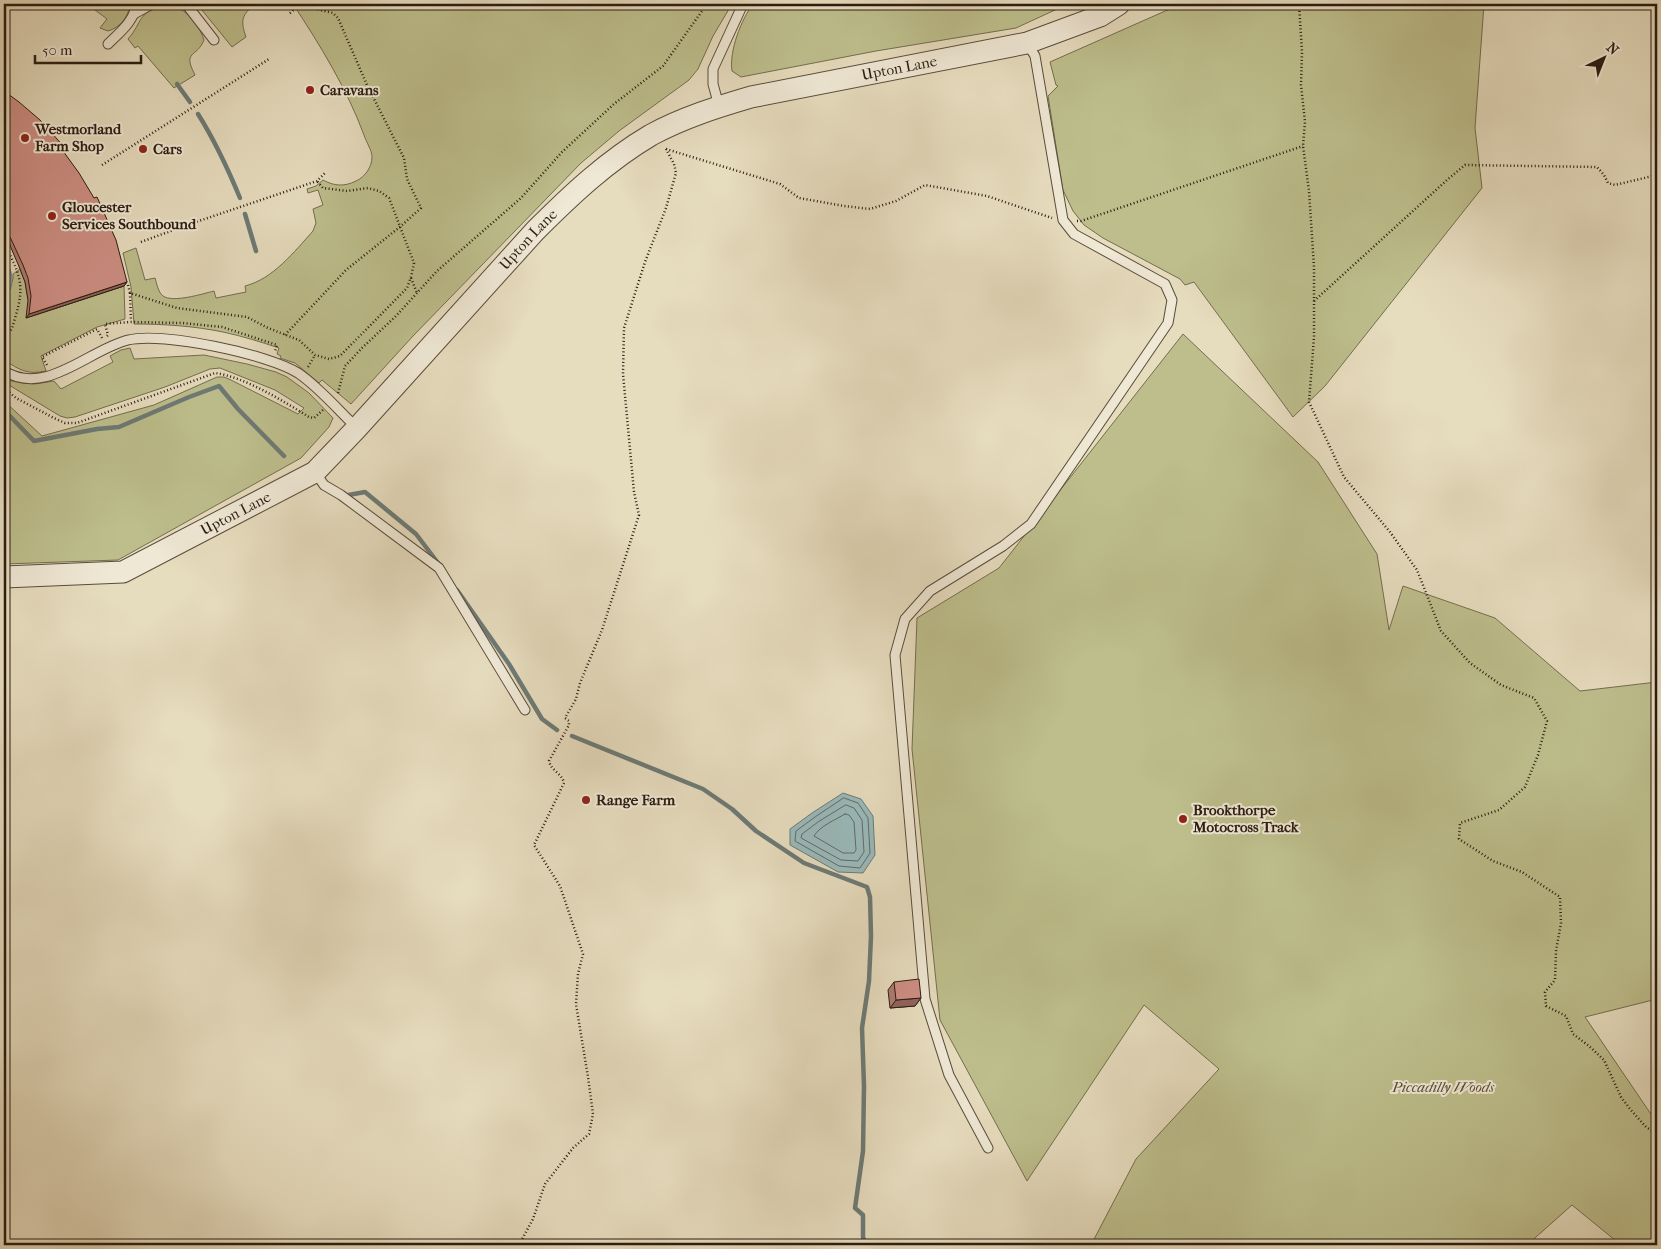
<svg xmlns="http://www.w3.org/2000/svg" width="1661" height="1249" viewBox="0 0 1661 1249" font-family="'IM FELL French Canon',serif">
  <rect width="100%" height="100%" fill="#e6dcbe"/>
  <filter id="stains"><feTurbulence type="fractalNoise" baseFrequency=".004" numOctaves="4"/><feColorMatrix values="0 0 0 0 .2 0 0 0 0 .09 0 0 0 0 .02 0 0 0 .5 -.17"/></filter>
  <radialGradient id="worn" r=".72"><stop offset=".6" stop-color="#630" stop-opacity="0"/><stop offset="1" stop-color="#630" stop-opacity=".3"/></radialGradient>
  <g fill="#bdbe8c" stroke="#746d4e">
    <path d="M 87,4 L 130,4 C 129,16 120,28 108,31 L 100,28 L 107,19 Z"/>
    <path d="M 197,4 L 255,4 C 242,15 240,20 246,37 L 232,47 Z"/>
    <path d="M 293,4 L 732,4 L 713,36 L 698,69 L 689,80 L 619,131 L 581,163 L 413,336 L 351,404 L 322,380 L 319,383 L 295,363 L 280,358 L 281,356 L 277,354 L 279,348 C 261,342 242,336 223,332 C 194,326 164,324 134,324 L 131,287 L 123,253 L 136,248 L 145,280 L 155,278 C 157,284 158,292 163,296 C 173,303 202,294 214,291 L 216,298 L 246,292 L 245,286 C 273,279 294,252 313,231 L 316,223 L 313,209 L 323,205 L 318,190 L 308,193 L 307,189 L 316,186 L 323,180 C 334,186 344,187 356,181 C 365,177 372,167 372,157 C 372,150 366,142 364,135 C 347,89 320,45 293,4 Z"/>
    <path d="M 753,4 L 1068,4 L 1016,28 L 876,51 L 741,77 L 732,71 C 729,51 741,20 753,4 Z"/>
    <polygon points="1181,4 1484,4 1475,128 1482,188 1325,386 1293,417 1194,282 1185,285 1180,279 1103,238 1084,225 1073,211 1063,190 1048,96 1058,86 1056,85 1050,62"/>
    <path d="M 164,6 C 169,6 175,6 180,9 C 190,14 201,29 204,40 C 197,58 182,50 195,75 L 174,88 L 138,46 L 135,48 L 128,39 C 143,22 137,12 164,6 Z"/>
    <path d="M 20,269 L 25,282 L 28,300 L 124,286 L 125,319 L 97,327 L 41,356 L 46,371 C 27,375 20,370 4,360 L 4,298 L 13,279 L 13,274 Z"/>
    <polygon points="1183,334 1318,462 1377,554 1389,630 1403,586 1495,618 1580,691 1657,682 1657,999 1585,1017 1657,1123 1657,1245 1621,1245 1572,1205 1527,1245 1091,1245 1136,1159 1219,1069 1144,1005 1027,1181 940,1020 912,749 917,618 999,568"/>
    <polygon points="130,348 134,359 204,355 247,364 276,372 287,377 309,393 333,418 329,427 301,458 118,560 4,564 4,401 42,436 154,405 217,377 224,377 231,380 298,414 304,408 275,390 220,368 210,369 165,387 75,417 67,418 60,416 4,382 4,380 34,384 54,381 61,389 113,362 110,356 121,350"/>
  </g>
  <g fill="#99b9ba" stroke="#6d7a76">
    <path d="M 4,255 C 11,271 18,283 4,298 Z"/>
    <polygon points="843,793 861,799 873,816 875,855 863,873 838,872 790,845 790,829 812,813"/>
  </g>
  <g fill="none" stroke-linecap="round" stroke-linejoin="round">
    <g stroke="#626a66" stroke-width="1">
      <polygon points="844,798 858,803 868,818 870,853 860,868 839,866 795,841 796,831 815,817"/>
      <polygon points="846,805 854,808 862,820 864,852 858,861 841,860 801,838 802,834 818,822"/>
      <path d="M 845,814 L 849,815 L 854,822 L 856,850 L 854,853 L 843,853 L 814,836 C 820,826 835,820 845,814 Z"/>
    </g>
    <g stroke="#6d7a76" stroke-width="4.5">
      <polyline points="177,84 190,102"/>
      <path d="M 198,114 C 215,141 228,169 240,198"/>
      <polyline points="245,214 256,251"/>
      <polyline points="4,410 34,441 97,429 119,427 189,397 219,386 238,409 284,456"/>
      <polyline points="343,496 365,492 416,534 438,563"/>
      <polyline points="457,590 509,664 542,719 557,730"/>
      <polyline points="572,736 703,789 732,809 756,831 804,863 867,887 870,897 871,936 869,981 862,1028 864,1086 863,1151 855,1208 863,1215 863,1237 866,1245"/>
    </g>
    <g stroke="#5a4c3c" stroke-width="11">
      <g id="service">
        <polyline points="186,4 214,40"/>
        <polyline points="134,14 152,4"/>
        <path d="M 108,44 C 119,33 135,21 136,4"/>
        <polyline points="719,106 713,84 713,69 743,4"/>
        <path d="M 4,371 C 46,397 88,350 128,340 C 163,332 268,354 298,373 C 320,388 338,410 357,428"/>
        <polyline points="315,472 324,485 341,495 439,568 525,710"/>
        <polyline points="988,1148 949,1075 925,999 895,655 905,619 930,591 1003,546 1031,524 1168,323 1172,300 1165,284 1074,234 1063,220 1035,56 1027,43"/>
      </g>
    </g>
    <g stroke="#5a4c3c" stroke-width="23">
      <g id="tertiary">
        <path id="s1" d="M 4,577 L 123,572 L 315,472 L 357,428 L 535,231 C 571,195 607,161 651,135 C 682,118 717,107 751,97 L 1027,43 L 1100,16 L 1119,4"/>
      </g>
    </g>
    <g stroke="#2b1c11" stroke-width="2.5" stroke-dasharray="1 2.5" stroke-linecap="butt">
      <polyline points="58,4 59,6"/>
      <polyline points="1299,4 1302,52 1301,85 1305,122 1303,146 1309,191 1314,267 1314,337 1309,402 1344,477 1390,532 1417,570 1441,631 1470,663 1501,685 1534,698 1547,721 1538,755 1525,787 1499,810 1460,823 1459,839 1493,861 1522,872 1560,897 1561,923 1556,951 1555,980 1545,992 1546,1006 1566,1016 1573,1034 1589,1046 1604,1060 1621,1097 1630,1109 1646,1127 1657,1134"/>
      <polyline points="666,149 780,184 799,198 844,206 870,209 896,201 925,185 987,196 1052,218"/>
      <polyline points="102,165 269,59"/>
      <polyline points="1077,221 1081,221 1303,146"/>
      <polyline points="141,242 184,226 317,181 325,173"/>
      <path d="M 4,243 C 19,273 26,284 15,318 C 13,326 11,333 4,338"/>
      <polyline points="411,278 417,293"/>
      <polyline points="128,285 130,293 177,308 247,317 268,328 299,340 315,355 329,359 340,356 407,288 411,277 414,263 389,198 379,191 368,188 347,191 323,188 317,181"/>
      <polyline points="130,293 131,321"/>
      <polyline points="1314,301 1447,180 1465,165 1597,167 1604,175 1608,183 1615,185 1657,175"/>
      <polyline points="285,335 346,270 401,226 421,208 407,179 404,158 367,85 338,18 333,13 299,5 289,14"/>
      <polyline points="107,336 108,335 105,324 131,322 182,323 222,327 277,345 275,351"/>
      <polyline points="47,365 42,357 97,329 102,338"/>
      <polyline points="308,367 315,355"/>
      <path d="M 4,388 L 16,398 L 54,418 L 65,423 L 77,423 L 215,373 C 245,377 283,401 309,417 L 314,418 L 324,409"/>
      <polyline points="338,393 345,366 362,348 396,316 437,271 521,198 562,152 614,104 663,66 707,4"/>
      <path d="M 519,1245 L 533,1219 L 545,1184 L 573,1148 L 589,1134 L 593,1114 L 588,1077 L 576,1004 L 578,974 L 583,954 L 560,886 L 534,845 L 564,783 C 562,773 551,771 549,761 L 569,725 L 569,721 L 565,718 L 576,699 L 580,683 L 602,630 L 639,515 L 634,492 L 623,374 L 624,328 L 645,262 L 666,208 L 676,173 L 674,164 L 666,149"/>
    </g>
    <use href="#service" stroke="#efe8d5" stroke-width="9"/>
    <use href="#tertiary" stroke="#efe8d5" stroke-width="21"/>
  </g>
  <g fill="#b07a71" stroke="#2b1c11">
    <polygon points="4,91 64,152 127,282 124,286 26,318 28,300 25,282 20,269 9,243 4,236"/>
    <polygon points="894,982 921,998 915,1006 890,1008 888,990"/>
  </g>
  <g fill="#90635c" stroke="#2b1c11">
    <polygon points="127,282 124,286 26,318 29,314"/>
    <polygon points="921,998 915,1006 890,1008 896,1000"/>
  </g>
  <g fill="#cd8e83" stroke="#2b1c11">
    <polygon points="4,91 19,102 40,120 66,149 63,151 79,173 94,198 97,197 116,240 127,282 29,314 31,296 28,278 23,265 11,239 4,228"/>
    <polygon points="919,979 921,998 896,1000 894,982"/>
  </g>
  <g fill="#8f2418" stroke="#efe8d5" stroke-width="2">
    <circle cx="310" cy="90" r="5"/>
    <circle cx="25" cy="138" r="5"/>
    <circle cx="143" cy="149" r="5"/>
    <circle cx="52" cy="216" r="5"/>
    <circle cx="586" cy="800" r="5"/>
    <circle cx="1183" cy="819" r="5"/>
  </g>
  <g text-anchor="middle" stroke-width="4" stroke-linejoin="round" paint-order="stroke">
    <g font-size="15" fill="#2b1c11" stroke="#efe8d5">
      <text dy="5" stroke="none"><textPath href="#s1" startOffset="1071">Upton Lane</textPath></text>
      <text dy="5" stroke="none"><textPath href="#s1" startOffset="651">Upton Lane</textPath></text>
      <text dy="5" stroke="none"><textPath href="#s1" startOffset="246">Upton Lane</textPath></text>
    </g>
    <g font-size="15" font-weight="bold" fill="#2b1c11" stroke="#efe8d5" text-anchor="start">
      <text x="320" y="95">Caravans</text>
      <text x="35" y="134">Westmorland<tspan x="35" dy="17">Farm Shop</tspan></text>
      <text x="153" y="154">Cars</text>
      <text x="62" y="212">Gloucester<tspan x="62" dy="17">Services Southbound</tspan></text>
      <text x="596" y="805">Range Farm</text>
      <text x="1193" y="815">Brookthorpe<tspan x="1193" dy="17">Motocross Track</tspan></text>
    </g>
    <g font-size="15" font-style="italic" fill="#574d36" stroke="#efe8d5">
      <text x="1443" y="1092">Piccadilly Woods</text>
    </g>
  </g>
  <rect width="1661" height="1249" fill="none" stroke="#e6dcbe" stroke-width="20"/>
  <rect x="5" y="5" width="1651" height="1239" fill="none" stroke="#2b1c11" stroke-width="2.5"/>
  <rect x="10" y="10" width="1641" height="1229" fill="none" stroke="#2b1c11"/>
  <g transform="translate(1604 58) rotate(43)" stroke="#efe8d5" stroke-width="4" paint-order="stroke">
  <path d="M0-4L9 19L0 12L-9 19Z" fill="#2b1c11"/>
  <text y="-8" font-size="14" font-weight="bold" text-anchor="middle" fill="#2b1c11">N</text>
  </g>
  <path d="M35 55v8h106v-8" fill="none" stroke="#2b1c11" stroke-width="2.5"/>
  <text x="42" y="55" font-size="15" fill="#2b1c11" stroke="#efe8d5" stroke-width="4" paint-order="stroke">50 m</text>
  <rect width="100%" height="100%" filter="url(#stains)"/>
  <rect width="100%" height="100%" fill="url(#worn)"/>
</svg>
